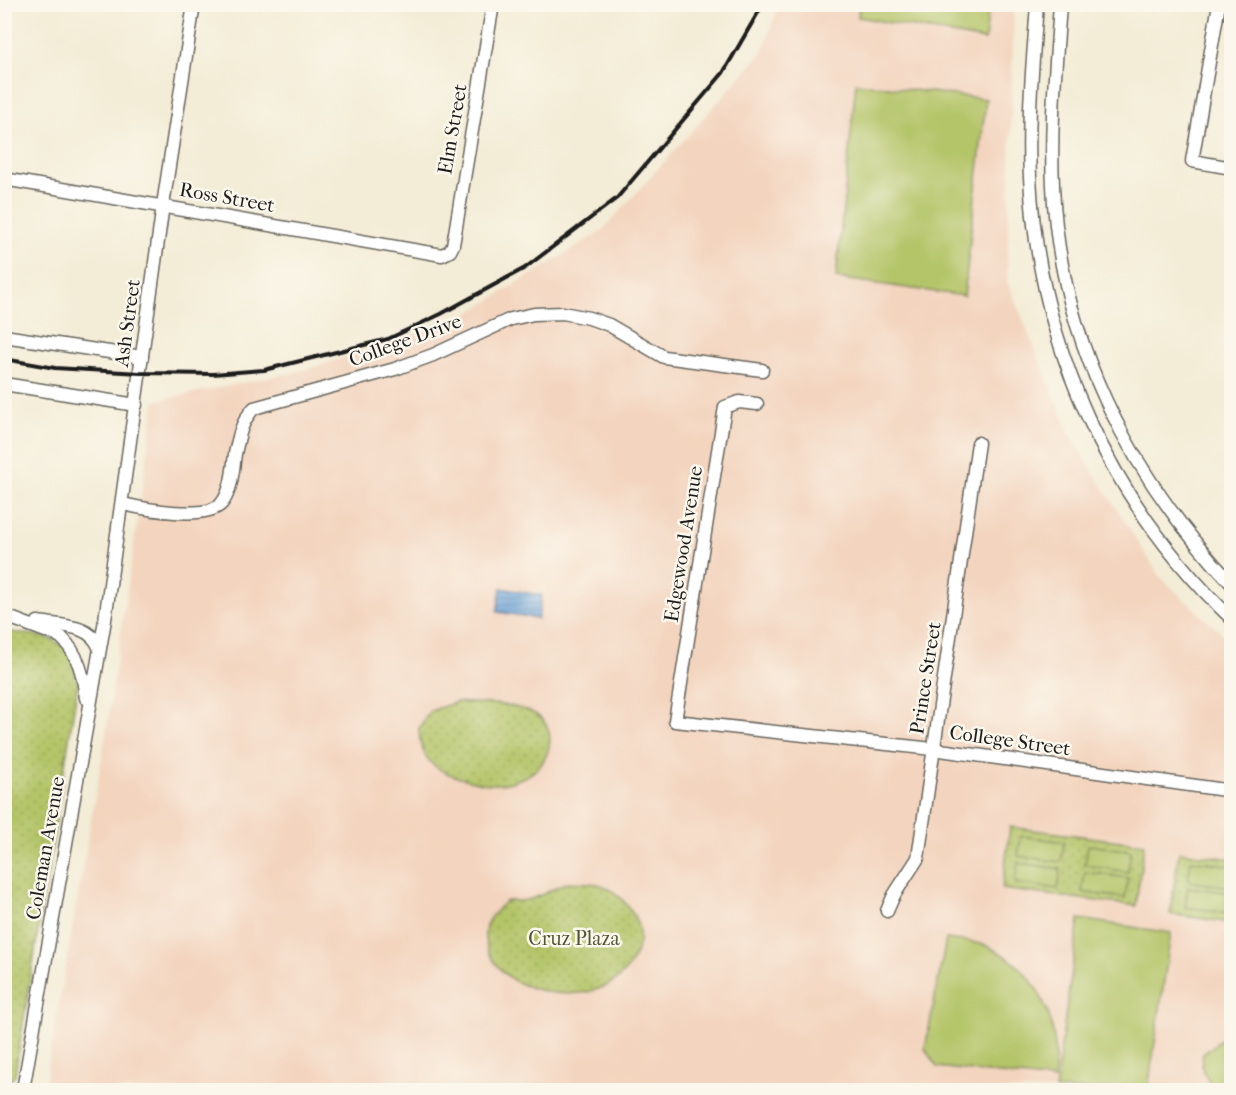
<svg xmlns="http://www.w3.org/2000/svg" width="1236" height="1095" viewBox="0 0 1236 1095" font-family="'IM FELL French Canon',serif">
  <defs>
    <pattern id="park-dots" width="8" height="8" patternUnits="userSpaceOnUse" patternTransform="scale(1.5)"><rect width="8" height="8" fill="#b4c467"/><path d="M2 2h.1M6 6h.1" fill="none" stroke="#9aa859" stroke-width="1.8" stroke-linecap="round"/></pattern>
    <pattern id="water-rules" width="6" height="5" patternUnits="userSpaceOnUse" patternTransform="scale(1.5)"><rect width="6" height="5" fill="#6aa1d7"/><path d="M0 2.5h6" fill="none" stroke="#5682ae"/></pattern>
  </defs>
  <rect width="100%" height="100%" fill="#fbf7ec"/>
  <filter id="ink" filterUnits="userSpaceOnUse"><feTurbulence type="fractalNoise" baseFrequency=".0167" numOctaves="2"/><feDisplacementMap in="SourceGraphic" scale="12" xChannelSelector="R" yChannelSelector="G"/><feConvolveMatrix kernelMatrix="1 2 1 2 8 2 1 2 1" color-interpolation-filters="sRGB"/></filter>
  <filter id="wash" filterUnits="userSpaceOnUse"><feTurbulence type="fractalNoise" baseFrequency=".008" numOctaves="4" result="noise"/><feDisplacementMap in="SourceGraphic" scale="24" xChannelSelector="R" yChannelSelector="G"/><feGaussianBlur stdDeviation="1.35" result="paint"/><feColorMatrix in="noise" values="0 0 0 0 0 0 0 0 0 0 0 0 0 0 0 0 0 1.4 0 .05"/><feComposite in="paint" operator="in"/></filter>
  <g filter="url(#wash)">
    <rect width="100%" height="100%" fill="#f3ecd6"/>
    <polygon fill="#f3d4be" points="779,5 1014,5 1007,281 1071,437 1161,578 1231,642 1231,1090 44,1090 105,740 155,401 309,369 458,320 602,231 762,53"/>
    <g fill="url(#park-dots)" stroke="#687042" stroke-width="1.5">
      <path d="M 4,631 C 24,634 55,634 68,651 C 74,659 76,674 78,683 L 15,1075 L 5,1086 Z"/>
      <path d="M 456,702 C 480,704 510,702 533,713 C 553,723 554,745 542,763 C 535,774 518,780 507,783 C 491,787 472,781 457,777 C 431,769 419,755 419,728 L 430,711 Z"/>
      <polygon points="1010,827 1144,844 1136,906 1002,889"/>
      <polygon points="1179,852 1231,859 1231,923 1170,914"/>
      <path d="M 569,882 C 579,883 591,882 601,885 C 611,888 622,899 629,908 C 638,920 642,935 637,950 C 620,999 563,1001 521,984 C 496,974 470,936 495,912 C 498,909 502,904 505,902 C 511,899 521,902 527,900 C 541,897 555,887 569,882 Z"/>
    </g>
    <g fill="#b4c467" stroke="#687042" stroke-width="1.5">
      <polygon points="859,5 989,5 985,40 858,17"/>
      <polygon points="856,83 986,99 964,296 836,278"/>
      <polygon points="1021,836 1064,842 1061,862 1018,856"/>
      <polygon points="1088,845 1131,851 1128,872 1085,865"/>
      <polygon points="1191,860 1231,866 1231,887 1188,881"/>
      <polygon points="1018,863 1061,869 1058,889 1015,883"/>
      <polygon points="1085,872 1128,878 1125,898 1082,892"/>
      <polygon points="1188,887 1231,893 1228,913 1185,907"/>
      <polygon points="1079,919 1171,933 1148,1090 1055,1090"/>
      <path d="M 946,939 C 959,941 976,941 987,946 C 1041,971 1061,1024 1054,1080 L 937,1067 L 925,1049 Z"/>
      <polygon points="1231,1032 1231,1090 1213,1090 1201,1066 1203,1054"/>
    </g>
    <polygon fill="url(#water-rules)" stroke="#435e7a" stroke-width="1.5" points="501,588 542,595 538,619 497,612"/>
  </g>
  <g filter="url(#ink)">
    <g fill="none" stroke-linecap="round" stroke-linejoin="round">
      <g stroke="#67655d" stroke-width="15">
        <g id="minor">
          <path d="M 1037,4 C 1033,62 1027,119 1030,177 C 1038,345 1109,502 1232,619"/>
          <path d="M 1060,4 C 1056,65 1050,126 1053,186 C 1059,338 1129,475 1232,584"/>
          <polyline points="1219,4 1192,161 1232,168"/>
          <polyline points="4,179 442,255 450,251 453,245 493,4"/>
          <polyline points="4,336 142,357"/>
          <polyline points="4,384 136,405"/>
          <polyline points="757,404 739,402 725,407 675,721 933,749 1232,791"/>
          <path d="M 123,504 C 144,509 207,521 222,503 C 232,490 233,469 235,454 C 239,436 241,422 254,408 L 395,369 L 433,355 L 511,319 L 534,314 L 563,313 L 589,318 L 609,325 L 664,357 L 762,370"/>
          <path d="M 11,618 L 61,637 C 79,655 83,674 86,698"/>
          <path d="M 38,622 C 61,626 90,624 99,647"/>
          <polyline points="887,911 894,895 918,858 978,443"/>
          <polyline points="23,1090 105,620 163,205 194,4"/>
        </g>
      </g>
      <use href="#minor" stroke="#fff" stroke-width="12"/>
      <polyline stroke="#1c1c1c" stroke-width="4" points="4,359 55,368 140,373 213,374 264,370 388,339 441,314 525,268 617,198 723,73 763,4"/>
    </g>
  </g>
  <g text-anchor="middle" stroke-width="5" stroke-linejoin="round" paint-order="stroke">
    <g font-size="20" fill="#1c1c1c" stroke="#fbf7ec">
      <text transform="translate(452 129) rotate(-80)" y="7">Elm Street</text>
      <text transform="translate(227 197) rotate(10)" y="7">Ross Street</text>
      <text transform="translate(127 323) rotate(-82)" y="7">Ash Street</text>
      <text transform="translate(405 340) rotate(-20)" y="7">College Drive</text>
      <text transform="translate(683 544) rotate(-81)" y="7">Edgewood Avenue</text>
      <text transform="translate(925 678) rotate(-81)" y="7">Prince Street</text>
      <text transform="translate(1010 740) rotate(8)" y="7">College Street</text>
      <text transform="translate(45 848) rotate(-80)" y="7">Coleman Avenue</text>
    </g>
    <g font-size="20" fill="#515736" stroke="#fbf7ec">
      <text x="574" y="945">Cruz Plaza</text>
    </g>
  </g>
  <rect width="1236" height="1095" fill="none" stroke="#fbf7ec" stroke-width="24"/>
</svg>
